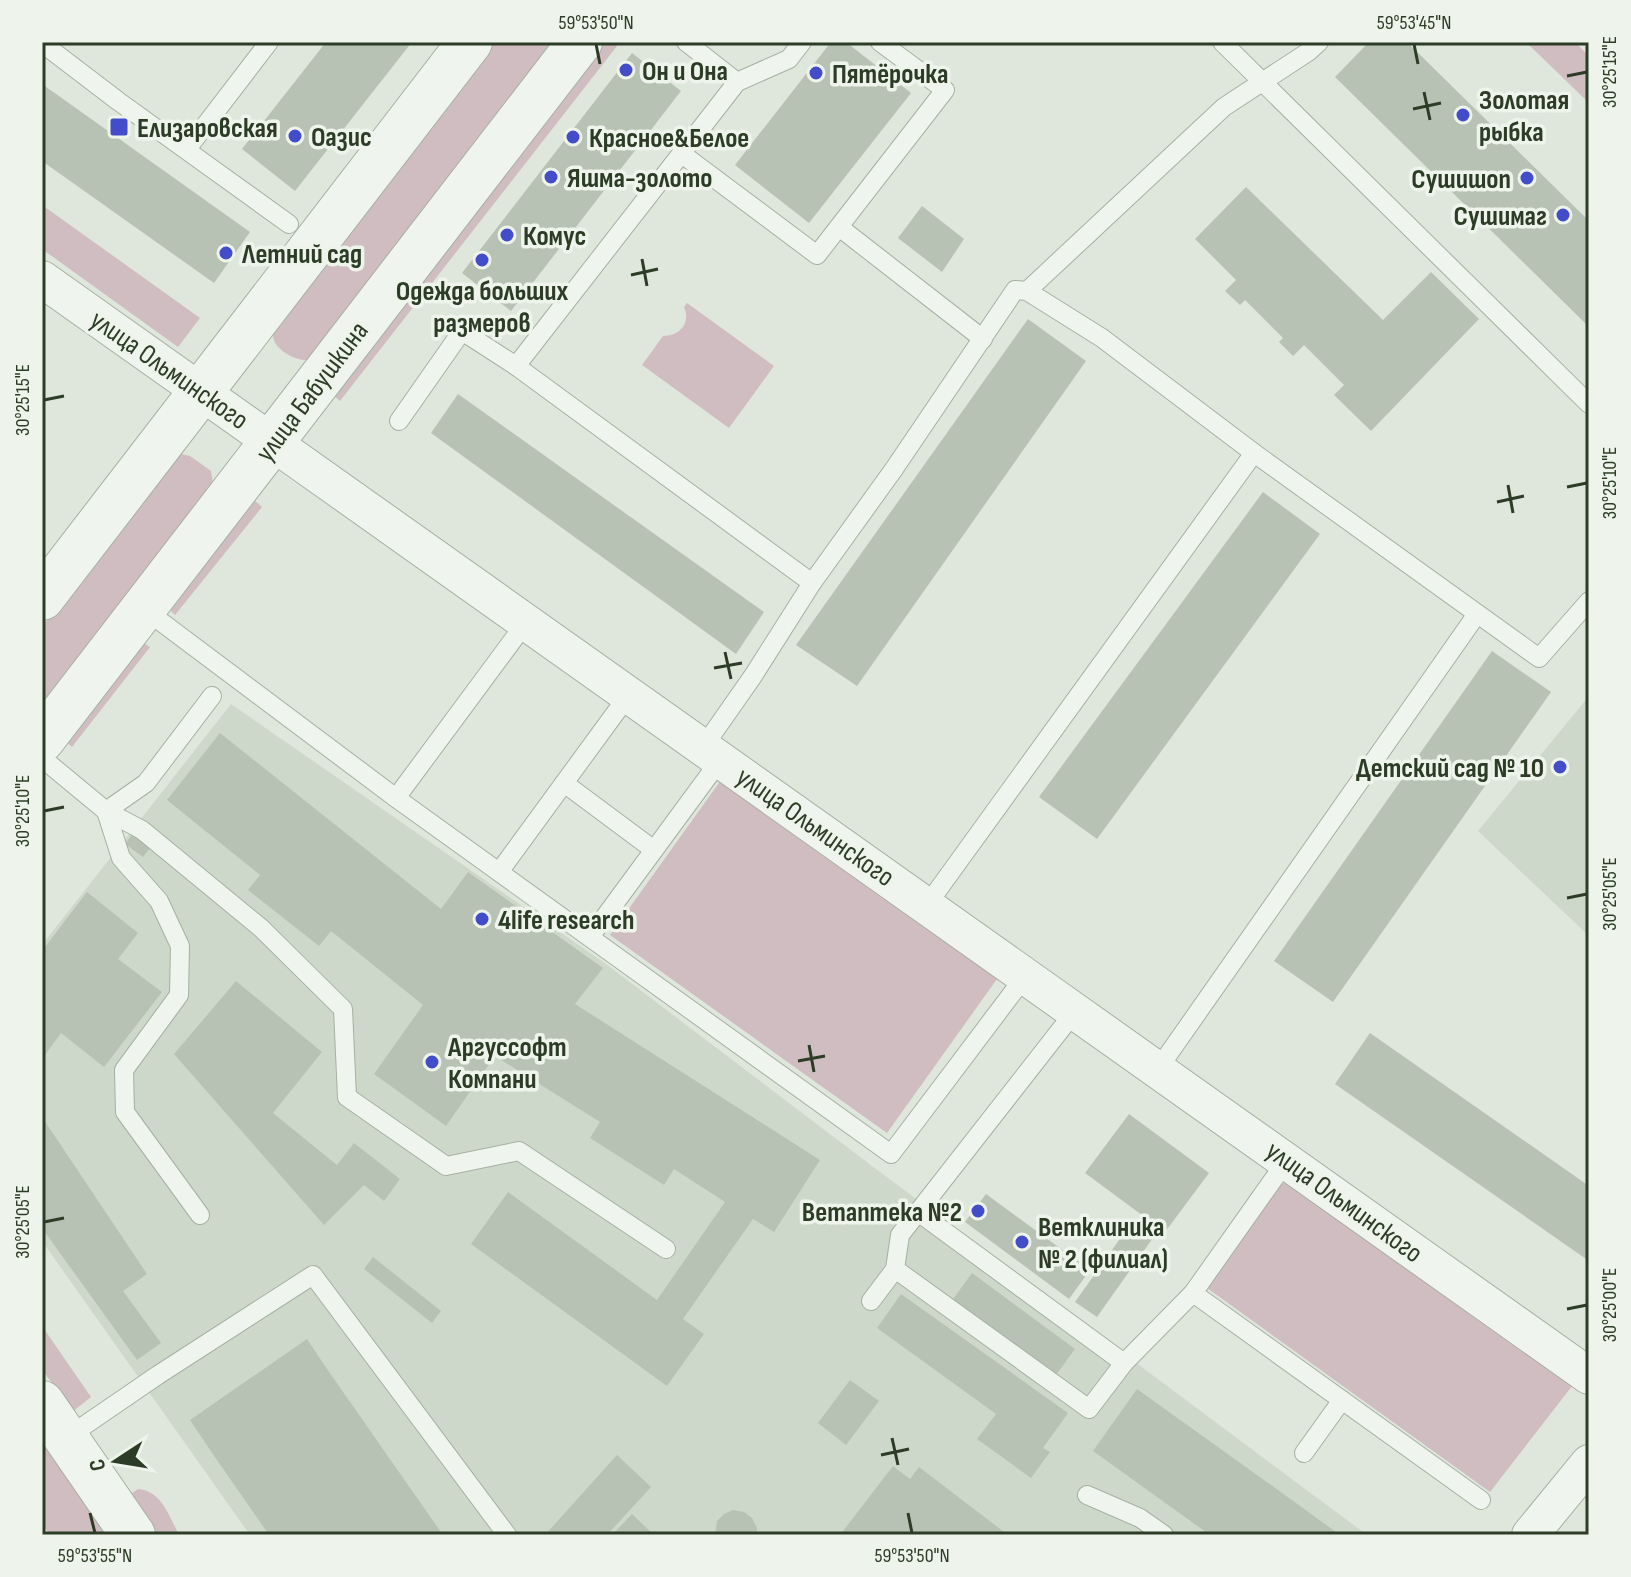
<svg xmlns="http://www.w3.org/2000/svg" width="1631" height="1577" viewBox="0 0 1631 1577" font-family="'Sofia Sans Condensed',sans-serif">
  <rect width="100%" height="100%" fill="#dfe6dc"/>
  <g fill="#ced8ca">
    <polygon points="1589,696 1589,936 1478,831"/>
    <polygon points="231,704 606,964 876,1169 1367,1535 250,1535 42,1241 42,945"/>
  </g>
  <g fill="#d0bdc1">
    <path d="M 494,42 L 557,42 L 308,360 C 296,361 272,349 273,334 C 273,330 276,326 278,321 Z"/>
    <polygon points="605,42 612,42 617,46 340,401 333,395"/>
    <polygon points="1526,42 1575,42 1589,56 1589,103"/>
    <polygon points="42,205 200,318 178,347 42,249"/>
    <path d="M 687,303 L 774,366 L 729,428 L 642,365 L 663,336 C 680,336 691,323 684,307 Z"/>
    <polygon points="181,454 190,456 211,471 213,485 42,708 42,627 172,459"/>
    <polygon points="254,500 262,507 175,615 168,608"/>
    <polygon points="142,642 150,647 72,747 65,741"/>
    <polygon points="721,780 997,979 887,1133 610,935"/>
    <polygon points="1288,1181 1576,1381 1490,1492 1207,1288 1279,1186"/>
    <polygon points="42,1326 91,1397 72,1412 42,1369"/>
    <polygon points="42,1439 109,1535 50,1535 42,1524"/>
    <path d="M 138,1489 C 162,1491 169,1516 179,1535 L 157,1535 L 129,1495 Z"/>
  </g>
  <g fill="#b8c2b4">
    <polygon points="326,42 412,42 295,191 242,149"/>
    <polygon points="831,42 846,42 911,93 809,223 735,165"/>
    <polygon points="1369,42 1407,42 1589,221 1589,327 1335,77"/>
    <polygon points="632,53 681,91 511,311 462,273"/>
    <polygon points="42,84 250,232 214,283 42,161"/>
    <polygon points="1246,187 1383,320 1431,272 1479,319 1371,431 1334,395 1344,385 1304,345 1293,356 1279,342 1283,338 1245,300 1240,305 1225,291 1236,280 1195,239"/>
    <polygon points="922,206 964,239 942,272 898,238"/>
    <polygon points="1028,319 1086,361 857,686 796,645"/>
    <polygon points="458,394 764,612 736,654 431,433"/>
    <polygon points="1263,492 1320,534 1097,839 1039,797"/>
    <polygon points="1492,651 1551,692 1333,1002 1274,961"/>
    <polygon points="220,733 441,909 468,872 603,968 575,1004 820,1160 774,1232 753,1219 683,1319 704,1334 667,1386 471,1244 508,1192 657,1300 725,1202 674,1169 664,1185 590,1138 600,1122 495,1056 446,1126 374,1074 423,1005 331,931 319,946 248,890 260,875 167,800"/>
    <polygon points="133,833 151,847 143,857 125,844"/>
    <polygon points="87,892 138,933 118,959 162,992 104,1067 61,1033 42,1059 42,951"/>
    <polygon points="236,981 322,1052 273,1113 337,1165 354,1143 400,1179 384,1201 364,1185 324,1225 174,1054"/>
    <polygon points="1370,1033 1589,1186 1589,1261 1335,1084"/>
    <polygon points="1129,1114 1209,1173 1165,1232 1085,1173"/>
    <polygon points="42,1117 147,1274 123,1291 161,1343 137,1360 42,1228"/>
    <polygon points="986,1194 1090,1270 1069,1299 965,1222"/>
    <polygon points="1134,1219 1155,1235 1097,1317 1075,1302"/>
    <polygon points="373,1257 441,1311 432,1323 364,1269"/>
    <polygon points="972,1273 1075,1349 1056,1375 953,1299"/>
    <polygon points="901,1294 1068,1413 1043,1448 1050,1452 1031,1478 977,1439 996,1414 877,1328"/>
    <polygon points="307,1339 325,1366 443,1535 269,1535 208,1447 190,1420"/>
    <polygon points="850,1380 879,1401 846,1445 818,1423"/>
    <polygon points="1137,1389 1278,1490 1340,1535 1210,1535 1093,1451"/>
    <polygon points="617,1455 651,1487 607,1535 545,1535"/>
    <polygon points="893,1466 910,1479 919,1467 1008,1535 840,1535"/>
    <polygon points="733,1510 744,1512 752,1518 757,1528 757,1535 715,1535 717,1521 724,1514"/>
    <polygon points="632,1514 654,1535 612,1535"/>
  </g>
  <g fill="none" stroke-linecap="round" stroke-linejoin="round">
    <g stroke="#a6b0a2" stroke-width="20">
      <g id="service">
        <polyline points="686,42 737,82"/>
        <polyline points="1222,42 1589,404"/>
        <polyline points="42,43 118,101 289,224"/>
        <polyline points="187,149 269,42"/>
        <polyline points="682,154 817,255 945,90 880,42"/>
        <polyline points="839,227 983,339"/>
        <polyline points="1027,291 1224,107 1308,52 1319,42"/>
        <polyline points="516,366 737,82 789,59 802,42"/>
        <polyline points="399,421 462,331 516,366 812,583"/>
        <polyline points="144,609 396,798 891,1154 1026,975"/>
        <polyline points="704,746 753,676 812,583 894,469 1015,290 1027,291 1102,338 1254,453 1539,658 1589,601"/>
        <polyline points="42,758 106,811 142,830 261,928 343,1009 347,1097 446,1166 519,1151 666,1249"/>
        <polyline points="564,783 654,850"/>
        <polyline points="396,798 527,621"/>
        <polyline points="499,872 630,693"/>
        <polyline points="927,905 1254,453"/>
        <polyline points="590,937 721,759"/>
        <polyline points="1158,1069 1477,614"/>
        <polyline points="1287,1160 1193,1293 1481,1500"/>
        <polyline points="918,1212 1124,1363"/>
        <polyline points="200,1215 125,1112 124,1070 179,995 180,946 159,901 121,858 106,811 146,783 212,696"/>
        <polyline points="895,1269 1089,1409 1124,1363 1193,1293"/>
        <polyline points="871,1301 895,1269 900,1235 1076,1010"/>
        <polyline points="66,1438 158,1375 313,1275 507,1535"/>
        <polyline points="1304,1453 1342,1400"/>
        <polyline points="1087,1495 1140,1518 1164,1535"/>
      </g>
    </g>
    <g stroke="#a6b0a2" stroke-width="38">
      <g id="minor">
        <polyline points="42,279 1589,1376"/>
        <polyline points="1530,1535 1589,1463"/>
      </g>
    </g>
    <g stroke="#a6b0a2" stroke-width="46">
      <g id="tertiary">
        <polyline points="42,598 470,42"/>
        <polyline points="42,740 580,42"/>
        <polyline points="42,1403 133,1535"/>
      </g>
    </g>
    <use href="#service" stroke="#f0f4ef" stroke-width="18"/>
    <use href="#minor" stroke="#f0f4ef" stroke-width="36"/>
    <use href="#tertiary" stroke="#f0f4ef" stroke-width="44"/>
  </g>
  <path fill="none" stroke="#2c3c26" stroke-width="3" d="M 596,44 L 600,64M 1414,44 L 1418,64M 1567,76 L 1587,72M 1424,92 L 1430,120M 1413,109 L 1441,103M 642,259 L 647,286M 631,275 L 658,269M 44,400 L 64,396M 1508,485 L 1513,513M 1567,487 L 1587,483M 1497,502 L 1524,496M 725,652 L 731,679M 714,668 L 742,663M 44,811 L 64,807M 1567,898 L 1587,894M 809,1045 L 814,1072M 798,1061 L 825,1056M 44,1222 L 64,1218M 1567,1309 L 1587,1305M 892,1438 L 898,1465M 881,1455 L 909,1449M 90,1513 L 95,1533M 908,1513 L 912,1533"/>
  <g fill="#434cc9" stroke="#eef4eb" stroke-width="3">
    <circle cx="626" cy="70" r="8"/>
    <circle cx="816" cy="73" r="8"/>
    <circle cx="1463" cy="115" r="8"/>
    <rect x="109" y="117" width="20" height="20" rx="4"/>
    <circle cx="295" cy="136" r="8"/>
    <circle cx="573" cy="137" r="8"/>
    <circle cx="551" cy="177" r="8"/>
    <circle cx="1527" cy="178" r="8"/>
    <circle cx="1563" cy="215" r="8"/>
    <circle cx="507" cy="235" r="8"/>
    <circle cx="226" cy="253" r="8"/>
    <circle cx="482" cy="260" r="8"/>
    <circle cx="1560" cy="767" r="8"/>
    <circle cx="482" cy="919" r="8"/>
    <circle cx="432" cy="1062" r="8"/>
    <circle cx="978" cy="1211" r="8"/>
    <circle cx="1022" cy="1242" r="8"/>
  </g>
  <g text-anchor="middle" stroke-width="7" stroke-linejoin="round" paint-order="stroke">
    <g font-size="28" font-weight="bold" fill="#2c3c26" stroke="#eef4eb" text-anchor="start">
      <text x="642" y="80">Он и Она</text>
      <text x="832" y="83">Пятёрочка</text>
      <text x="1479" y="109">Золотая<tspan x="1479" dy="32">рыбка</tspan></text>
      <text x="137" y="137">Елизаровская</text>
      <text x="311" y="146">Оазис</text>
      <text x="589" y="147">Красное&amp;Белое</text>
      <text x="567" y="187">Яшма-золото</text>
      <text x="1511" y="188" text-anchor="end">Сушишоп</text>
      <text x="1547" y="225" text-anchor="end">Сушимаг</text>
      <text x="523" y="245">Комус</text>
      <text x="242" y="263">Летний сад</text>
      <text x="482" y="300" text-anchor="middle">Одежда больших<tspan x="482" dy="32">размеров</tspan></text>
      <text x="1544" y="777" text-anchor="end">Детский сад № 10</text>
      <text x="498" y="929">4life research</text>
      <text x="448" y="1056">Аргуссофт<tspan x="448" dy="32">Компани</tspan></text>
      <text x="962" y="1221" text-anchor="end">Ветаптека №2</text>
      <text x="1038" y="1236">Ветклиника<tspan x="1038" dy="32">№ 2 (филиал)</tspan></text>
    </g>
    <g font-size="28" fill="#2c3c26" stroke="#eef4eb">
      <text transform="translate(170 369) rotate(35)" y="10">улица Ольминского</text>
      <text transform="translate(311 391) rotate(-53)" y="10">улица Бабушкина</text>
      <text transform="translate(816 826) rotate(35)" y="10">улица Ольминского</text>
      <text transform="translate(1345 1201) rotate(36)" y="10">улица Ольминского</text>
    </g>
  </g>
  <rect width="1631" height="1577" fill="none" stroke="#eef4eb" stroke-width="88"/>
  <g transform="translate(116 1461) rotate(258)" stroke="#eef4eb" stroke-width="6" paint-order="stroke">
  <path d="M0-6L14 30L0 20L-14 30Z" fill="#2c3c26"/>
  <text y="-12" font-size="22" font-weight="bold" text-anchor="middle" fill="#2c3c26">С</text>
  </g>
  <rect x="44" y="44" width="1543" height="1489" fill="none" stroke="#2c3c26" stroke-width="3"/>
  <g font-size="20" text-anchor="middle" fill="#2c3c26">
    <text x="596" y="29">59°53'50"N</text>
    <text x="1414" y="29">59°53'45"N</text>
    <text transform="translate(1609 72) rotate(-90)" y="7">30°25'15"E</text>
    <text transform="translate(22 400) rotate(-90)" y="7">30°25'15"E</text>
    <text transform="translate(1609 483) rotate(-90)" y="7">30°25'10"E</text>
    <text transform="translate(22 811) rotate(-90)" y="7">30°25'10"E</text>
    <text transform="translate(1609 894) rotate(-90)" y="7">30°25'05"E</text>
    <text transform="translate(22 1222) rotate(-90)" y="7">30°25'05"E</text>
    <text transform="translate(1609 1305) rotate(-90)" y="7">30°25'00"E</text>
    <text x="95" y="1562">59°53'55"N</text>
    <text x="912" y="1562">59°53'50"N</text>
  </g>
</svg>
